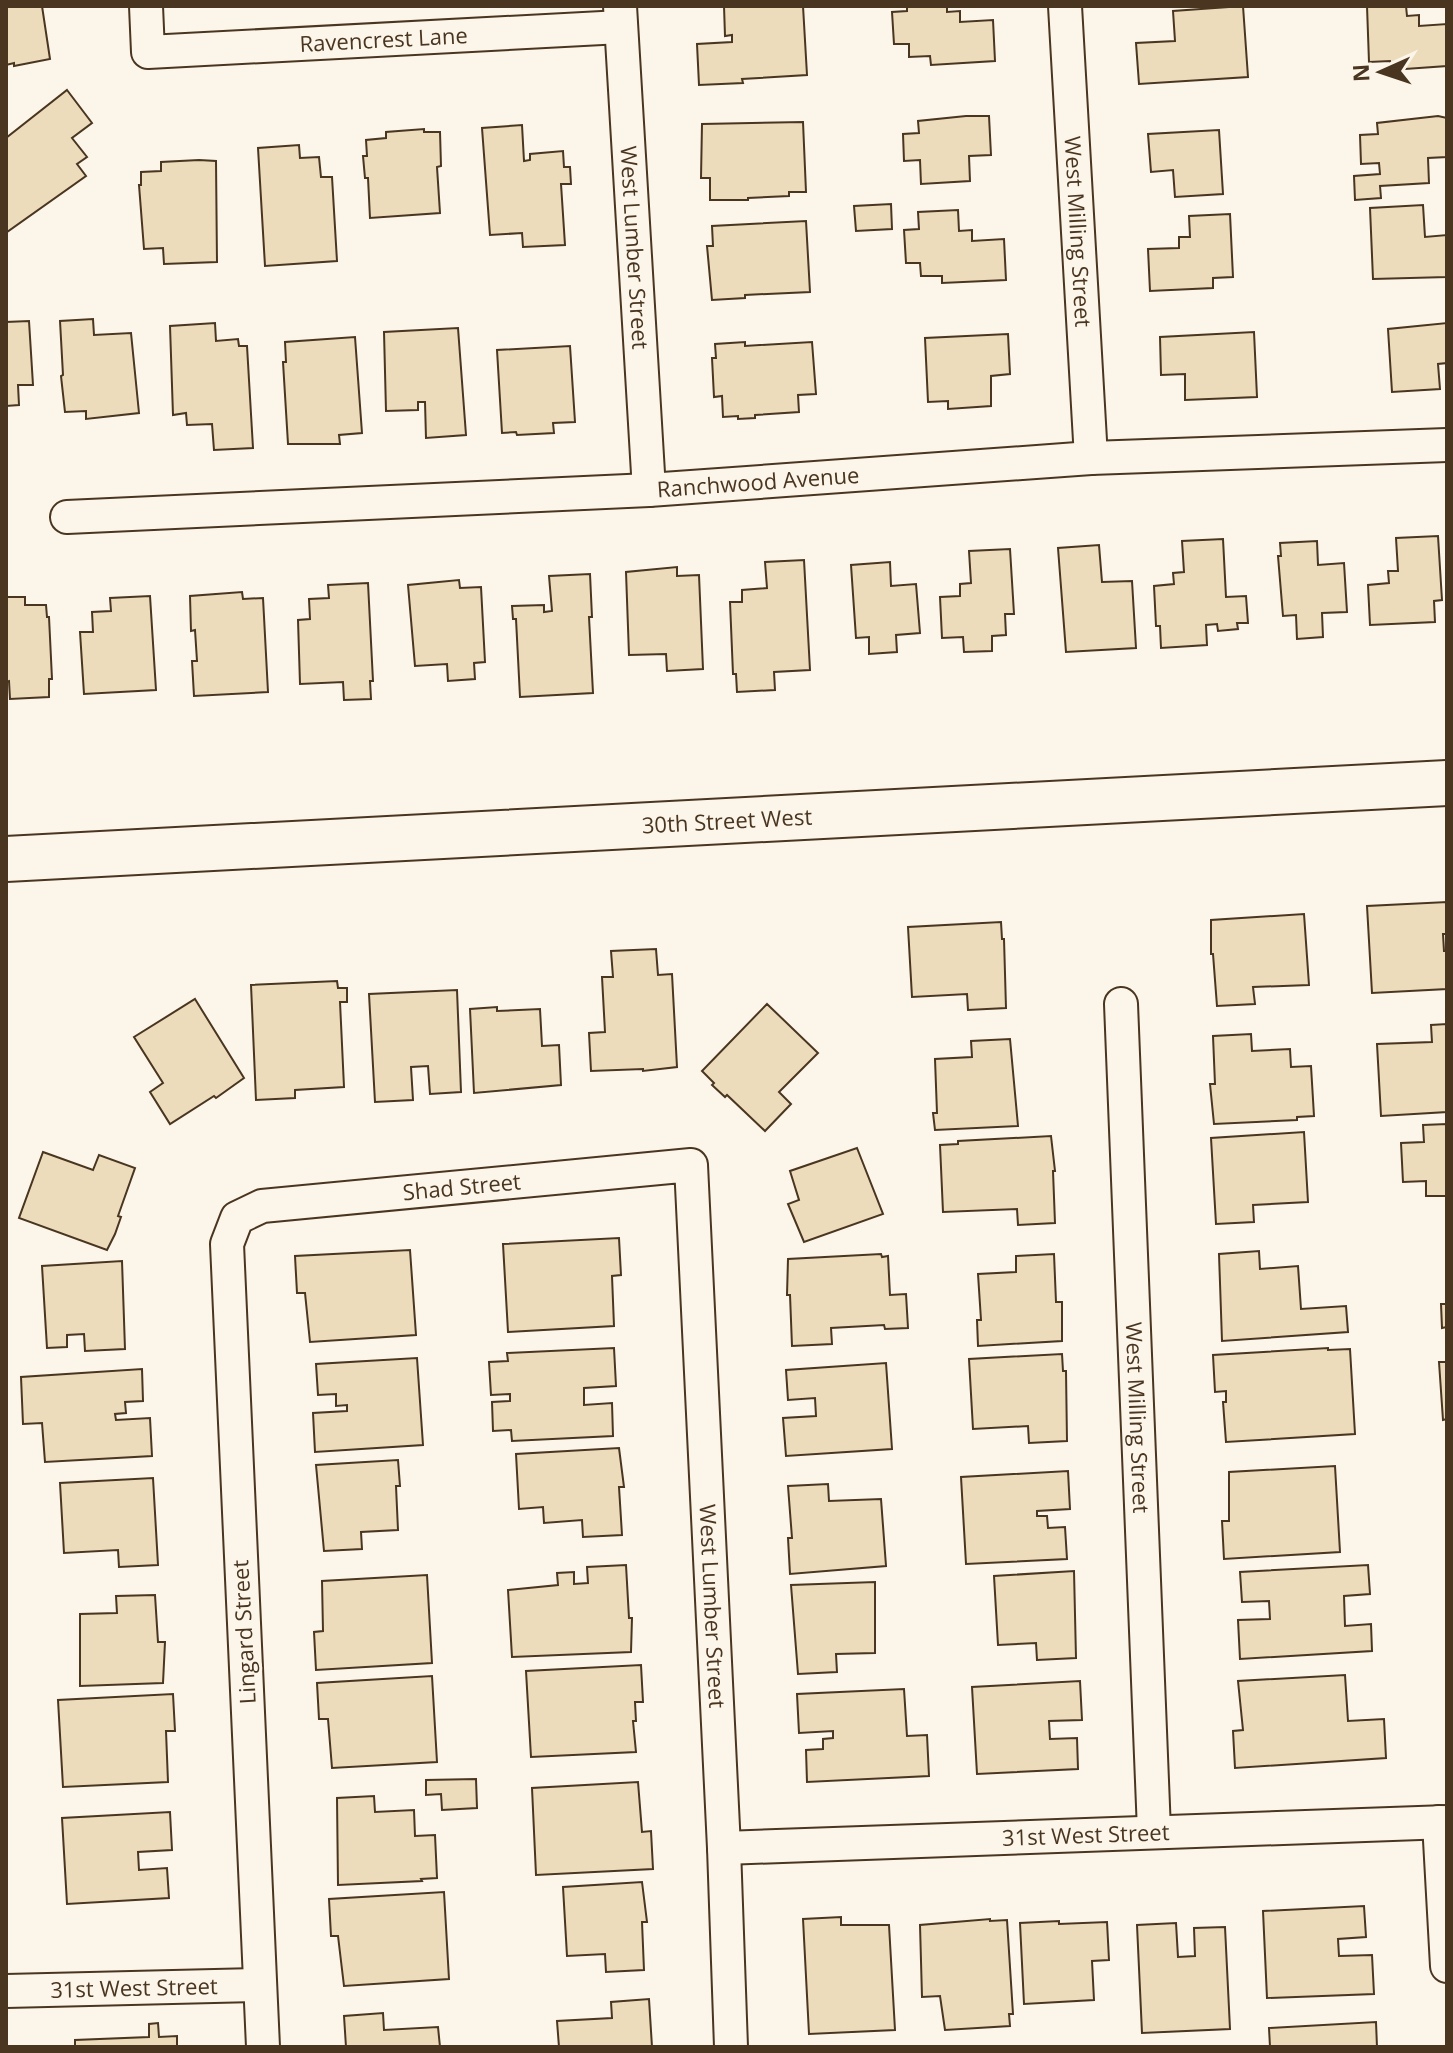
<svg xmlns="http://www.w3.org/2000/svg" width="1453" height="2053" viewBox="0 0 1453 2053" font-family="'Open Sans',sans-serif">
  <rect width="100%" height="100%" fill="#fbf6e9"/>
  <g fill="#ecdcbc" stroke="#4a3520" stroke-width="2">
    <polygon points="6,6 42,6 50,59 14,66 14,63 6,65"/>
    <polygon points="724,6 803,6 807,75 742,79 743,83 699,85 697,44 732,42 732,35 725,36"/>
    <polygon points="907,6 947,6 947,12 960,11 960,22 993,20 995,61 931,65 930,56 909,57 909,44 894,44 892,12 907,11"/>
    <polygon points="1243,6 1248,77 1139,84 1136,43 1175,41 1173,11"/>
    <polygon points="1367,6 1406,6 1407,16 1419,15 1419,26 1447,24 1447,66 1391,70 1390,61 1369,62"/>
    <polygon points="67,90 92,123 72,138 87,157 77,164 86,176 7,232 6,138"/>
    <polygon points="966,116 989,116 991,155 969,156 970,181 921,184 920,160 904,161 903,134 919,133 918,121"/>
    <polygon points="1438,116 1447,118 1447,157 1428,158 1429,183 1380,186 1381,198 1355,200 1354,176 1380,174 1379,163 1361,164 1360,135 1378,134 1377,123"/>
    <polygon points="803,122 806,192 789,192 789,196 748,198 748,200 710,200 710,178 701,178 702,124"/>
    <polygon points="522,125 524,161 530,160 530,154 563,151 564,167 570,167 571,184 561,184 565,245 523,247 522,233 490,235 482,128"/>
    <polygon points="424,129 424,132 440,132 441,166 437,167 440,213 370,218 368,178 365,178 363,156 367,156 366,140 386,138 386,132"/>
    <polygon points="1219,130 1223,194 1175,197 1173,170 1151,172 1148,134"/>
    <polygon points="299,145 300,158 319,157 321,177 332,177 337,261 265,266 258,148"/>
    <polygon points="199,160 216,161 217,262 164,264 163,248 144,249 139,185 141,185 141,172 161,171 161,162"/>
    <polygon points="891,204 892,229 856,231 854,206"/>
    <polygon points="1423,205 1425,237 1447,235 1447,277 1373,279 1370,208"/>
    <polygon points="958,210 959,231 972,230 972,241 1004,239 1006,280 942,283 942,276 921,276 920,263 906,263 904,230 919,229 918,212"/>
    <polygon points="1230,214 1233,277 1213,278 1213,288 1150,291 1148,249 1179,248 1179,237 1190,237 1189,216"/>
    <polygon points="806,221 810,292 745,295 745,298 712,300 707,246 713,246 712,226"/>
    <polygon points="93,319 94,335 131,333 139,413 86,419 86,411 65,412 61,376 63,375 60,321"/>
    <polygon points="29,321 33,385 18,385 19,405 6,406 6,322"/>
    <polygon points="215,323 216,341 238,339 239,346 247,346 253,448 214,450 212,424 187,425 186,413 173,415 170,326"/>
    <polygon points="1447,323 1447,363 1438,364 1440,389 1392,392 1388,329"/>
    <polygon points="458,328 466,435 426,438 425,402 418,402 418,410 386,411 384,332"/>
    <polygon points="1254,332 1257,397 1185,400 1185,374 1161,375 1160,337"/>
    <polygon points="1008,334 1010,374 991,376 991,406 948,409 948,401 928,402 925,338"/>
    <polygon points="355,337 362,433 339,435 340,444 288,444 283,362 286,362 285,342"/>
    <polygon points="745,342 745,346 812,342 816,394 798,395 799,412 755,415 755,418 738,419 738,416 723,417 722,396 714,397 712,358 716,358 715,344"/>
    <polygon points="570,346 575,422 553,423 554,433 517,435 516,432 502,433 497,350"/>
    <polygon points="1438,536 1442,600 1434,601 1435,622 1370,625 1368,585 1389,583 1388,571 1398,571 1396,538"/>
    <polygon points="1223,539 1226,597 1246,596 1248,623 1237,623 1238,629 1218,631 1217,624 1206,625 1207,645 1161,648 1160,626 1156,626 1154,586 1174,584 1173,573 1184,572 1182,541"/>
    <polygon points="1317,541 1318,565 1344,563 1347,612 1322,613 1323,637 1297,639 1296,615 1283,616 1278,556 1281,556 1280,543"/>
    <polygon points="1099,545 1102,582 1132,581 1136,648 1066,652 1058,548"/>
    <polygon points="1010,549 1014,614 1005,614 1006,635 992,636 992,651 964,652 963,637 942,638 940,597 960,596 960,584 971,583 969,551"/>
    <polygon points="804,560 810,670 774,672 775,690 737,692 736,674 733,674 730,602 742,602 742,590 767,588 765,562"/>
    <polygon points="890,562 891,586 916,584 920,633 896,635 897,652 869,654 869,637 856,638 851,565"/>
    <polygon points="677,567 677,576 699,575 703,669 667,671 666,654 629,655 626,572"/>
    <polygon points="590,574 592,617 589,617 593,693 520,697 516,619 513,619 512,606 544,605 544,612 552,611 549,576"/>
    <polygon points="459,580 460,588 481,587 485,662 474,663 475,679 448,681 447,664 415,666 408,585"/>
    <polygon points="368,583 373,681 370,681 371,699 344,700 343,682 300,684 298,620 310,619 309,599 329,598 328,585"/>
    <polygon points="242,592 243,599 263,598 268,692 194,696 192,661 197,661 195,630 191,631 190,596"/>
    <polygon points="150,596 156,690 84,694 80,632 93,632 92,612 111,611 110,598"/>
    <polygon points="6,597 25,597 25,605 46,605 47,617 49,617 52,679 49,679 49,697 10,699 9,681 6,682"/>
    <polygon points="1447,902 1447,934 1443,934 1444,951 1447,951 1447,989 1372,993 1367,906"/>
    <polygon points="1304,914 1309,985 1253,987 1255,1004 1217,1006 1213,954 1211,954 1211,920"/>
    <polygon points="1001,922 1002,939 1004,939 1006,1008 968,1010 967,994 912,997 908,927"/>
    <polygon points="656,949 658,975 672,974 677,1067 643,1071 643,1069 591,1071 589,1033 605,1032 602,977 613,977 611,951"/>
    <polygon points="337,981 338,988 347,988 347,1002 340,1002 344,1087 295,1090 295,1098 256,1100 251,985"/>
    <polygon points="457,990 461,1092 430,1094 428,1066 411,1067 413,1100 375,1102 369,994"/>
    <polygon points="195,999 244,1078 216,1098 214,1096 170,1124 150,1092 163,1083 134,1037"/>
    <polygon points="767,1004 818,1053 779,1092 791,1104 765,1131 727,1095 725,1097 712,1085 714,1083 702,1071"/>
    <polygon points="497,1007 497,1011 540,1009 542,1046 559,1045 561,1085 474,1093 470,1009"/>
    <polygon points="1447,1024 1447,1112 1381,1116 1377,1044 1432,1042 1431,1025"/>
    <polygon points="1251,1034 1252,1051 1290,1049 1291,1067 1311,1066 1314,1116 1297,1117 1297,1120 1214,1124 1210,1084 1215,1084 1213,1036"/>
    <polygon points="1010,1039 1018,1126 935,1130 933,1113 937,1113 935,1059 972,1057 971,1041"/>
    <polygon points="1447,1124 1447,1196 1426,1196 1426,1181 1403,1182 1401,1143 1424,1142 1423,1125"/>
    <polygon points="1304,1132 1308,1202 1253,1205 1254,1222 1216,1224 1211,1138"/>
    <polygon points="1051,1136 1055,1171 1053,1171 1055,1223 1018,1225 1017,1209 943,1212 940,1145 958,1144 958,1141"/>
    <polygon points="857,1148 883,1214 804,1242 788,1204 799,1200 790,1171"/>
    <polygon points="43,1152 93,1170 99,1155 135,1168 118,1216 121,1217 115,1234 107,1250 19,1218"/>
    <polygon points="619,1238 621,1275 612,1276 614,1326 508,1332 503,1244"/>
    <polygon points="410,1250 416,1335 310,1342 305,1293 297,1293 295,1256"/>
    <polygon points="1259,1251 1260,1269 1298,1266 1301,1309 1346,1306 1348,1332 1222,1341 1219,1254"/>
    <polygon points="881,1254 882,1257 888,1256 890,1295 906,1294 908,1328 885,1329 884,1325 831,1328 832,1344 792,1346 790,1295 787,1295 788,1259"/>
    <polygon points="1054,1254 1056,1302 1062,1302 1062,1341 978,1346 977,1320 981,1320 978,1274 1016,1272 1016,1256"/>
    <polygon points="122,1261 125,1349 85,1351 84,1334 67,1335 67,1347 47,1348 42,1266"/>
    <polygon points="1441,1304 1447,1304 1447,1327 1442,1328"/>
    <polygon points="614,1348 616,1386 584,1388 584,1405 612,1403 613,1436 512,1441 511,1430 493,1431 492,1402 510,1401 510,1394 491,1395 489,1362 508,1361 507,1353"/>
    <polygon points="1328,1348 1328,1350 1350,1349 1355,1434 1226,1442 1223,1402 1226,1402 1226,1391 1215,1392 1213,1355"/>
    <polygon points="1062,1354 1063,1371 1066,1371 1067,1441 1029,1443 1028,1426 973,1429 969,1359"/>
    <polygon points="417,1358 423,1445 315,1452 313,1413 347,1411 347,1405 336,1406 336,1394 318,1395 316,1364"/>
    <polygon points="1439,1362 1447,1362 1447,1419 1443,1420"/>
    <polygon points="886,1363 892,1449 786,1456 783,1418 816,1416 815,1398 788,1400 786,1370"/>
    <polygon points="142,1369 143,1401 125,1402 126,1413 115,1414 116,1420 150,1418 152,1456 45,1462 42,1423 23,1424 21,1377"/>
    <polygon points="619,1448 624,1487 619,1487 622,1535 583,1537 582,1520 544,1523 543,1507 519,1509 516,1454"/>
    <polygon points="398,1460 400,1486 396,1486 398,1530 361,1532 362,1549 324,1551 316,1465"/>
    <polygon points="1335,1466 1340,1552 1224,1559 1222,1521 1229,1521 1229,1472"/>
    <polygon points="1068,1471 1070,1509 1037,1511 1037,1516 1047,1516 1048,1528 1065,1527 1067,1559 966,1564 961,1477"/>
    <polygon points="153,1478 158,1565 119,1567 118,1550 64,1553 60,1483"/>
    <polygon points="828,1484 829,1501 881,1499 886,1566 790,1574 788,1538 792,1538 788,1486"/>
    <polygon points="626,1565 629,1618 632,1618 631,1652 512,1657 508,1590 558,1585 557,1573 574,1572 574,1584 588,1583 587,1567"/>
    <polygon points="1368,1565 1370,1594 1344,1596 1345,1626 1371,1624 1372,1651 1240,1659 1238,1620 1270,1619 1269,1601 1242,1602 1240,1572"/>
    <polygon points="1074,1571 1076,1658 1037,1660 1036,1643 998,1645 994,1576"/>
    <polygon points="427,1575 432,1663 316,1670 314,1632 323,1631 322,1581"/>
    <polygon points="875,1582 875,1653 836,1654 837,1672 798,1674 791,1585"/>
    <polygon points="155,1595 158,1642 165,1642 163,1683 80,1686 80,1614 117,1613 116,1596"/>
    <polygon points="641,1665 643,1702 635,1702 636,1721 633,1721 636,1752 531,1757 526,1671"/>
    <polygon points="1345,1675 1348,1721 1384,1719 1386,1758 1235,1768 1233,1731 1243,1730 1238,1681"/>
    <polygon points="432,1676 437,1762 332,1768 328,1719 319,1719 317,1683"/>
    <polygon points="1080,1681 1082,1720 1049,1721 1050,1739 1077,1738 1078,1769 977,1774 972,1687"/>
    <polygon points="904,1689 907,1736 927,1735 929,1776 807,1782 806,1750 823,1749 823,1739 833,1738 833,1731 799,1733 797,1694"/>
    <polygon points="173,1694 175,1731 166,1731 168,1782 63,1787 58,1700"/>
    <polygon points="476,1779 477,1808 442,1810 441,1794 426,1795 426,1780"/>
    <polygon points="638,1782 642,1832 651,1831 653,1869 536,1875 532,1788"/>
    <polygon points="374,1796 375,1812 414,1810 415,1836 435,1835 437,1878 421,1879 422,1881 338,1885 337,1798"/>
    <polygon points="170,1812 172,1850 138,1852 139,1870 167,1868 169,1898 67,1904 62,1818"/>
    <polygon points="642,1882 647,1922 642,1922 644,1970 606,1972 605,1954 567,1956 563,1887"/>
    <polygon points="444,1892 449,1979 344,1986 338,1936 331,1936 329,1899"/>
    <polygon points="1364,1906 1366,1937 1338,1939 1339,1956 1372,1955 1374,1994 1267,1998 1263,1911"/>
    <polygon points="841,1917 841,1925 889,1925 895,2030 809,2034 803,1919"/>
    <polygon points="990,1919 990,1921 1007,1920 1013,2014 1009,2014 1010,2026 945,2030 940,1996 922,1997 920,1925"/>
    <polygon points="1059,1921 1059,1924 1107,1922 1109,1960 1092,1961 1094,2000 1024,2004 1020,1923"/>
    <polygon points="1176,1923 1178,1957 1195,1956 1194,1928 1225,1927 1230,2029 1142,2033 1137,1925"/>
    <polygon points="649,1999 652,2047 559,2047 557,2021 612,2018 611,2002"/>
    <polygon points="383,2013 384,2030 438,2027 440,2047 346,2047 344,2016"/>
    <polygon points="1376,2022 1377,2047 1270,2047 1269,2028"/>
    <polygon points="158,2023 159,2037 177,2036 177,2047 75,2047 75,2040 149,2037 149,2024"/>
  </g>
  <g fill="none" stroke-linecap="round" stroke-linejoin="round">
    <g stroke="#4a3520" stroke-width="36">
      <g id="minor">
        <path id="s1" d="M 146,6 L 148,52 L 621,27"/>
        <path id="s2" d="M 620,6 L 649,490"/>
        <path id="s3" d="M 1065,6 L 1091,458"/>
        <path id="s4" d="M 67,517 L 649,490 L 1091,458 L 1447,445"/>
        <path id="s5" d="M 1121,1004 L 1154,1831"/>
        <polyline points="1439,1822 1447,1966"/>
        <path id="s6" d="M 724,1848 L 1447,1822"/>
        <path id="s7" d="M 6,1991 L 260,1985"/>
        <path id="s8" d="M 263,2047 L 227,1244 L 237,1218 L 262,1206 L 691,1165 L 724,1848 L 731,2047"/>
      </g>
    </g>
    <g stroke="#4a3520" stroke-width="48">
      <g id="primary">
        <path id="s9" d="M 6,859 L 1447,783"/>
      </g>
    </g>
    <use href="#minor" stroke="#fbf6e9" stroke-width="32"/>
    <use href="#primary" stroke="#fbf6e9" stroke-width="44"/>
  </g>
  <g text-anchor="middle" stroke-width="6" stroke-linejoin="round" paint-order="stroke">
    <g font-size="22" fill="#4a3520" stroke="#fbf6e9">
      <text dy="8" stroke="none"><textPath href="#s1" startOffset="282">Ravencrest Lane</textPath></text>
      <text dy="8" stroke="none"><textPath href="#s3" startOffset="226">West Milling Street</textPath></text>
      <text dy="8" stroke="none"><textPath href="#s2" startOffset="242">West Lumber Street</textPath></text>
      <text dy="8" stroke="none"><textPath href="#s4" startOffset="692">Ranchwood Avenue</textPath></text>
      <text dy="8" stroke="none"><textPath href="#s9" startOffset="722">30th Street West</textPath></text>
      <text dy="8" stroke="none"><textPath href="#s8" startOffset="1060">Shad Street</textPath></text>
      <text dy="8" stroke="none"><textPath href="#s5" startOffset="414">West Milling Street</textPath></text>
      <text dy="8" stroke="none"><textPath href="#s8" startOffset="1732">West Lumber Street</textPath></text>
      <text transform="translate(244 1632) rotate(-93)" y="8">Lingard Street</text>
      <text dy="8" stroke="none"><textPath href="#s6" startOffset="362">31st West Street</textPath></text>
      <text dy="8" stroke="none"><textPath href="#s7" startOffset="128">31st West Street</textPath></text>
    </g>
  </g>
  <rect width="1453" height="2053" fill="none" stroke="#4a3520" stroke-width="16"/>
  <g transform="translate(1381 72) rotate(267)" stroke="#fbf6e9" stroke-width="6" paint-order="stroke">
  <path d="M0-6L14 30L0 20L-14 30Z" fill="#4a3520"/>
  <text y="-12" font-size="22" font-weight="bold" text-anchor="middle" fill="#4a3520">N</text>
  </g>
</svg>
